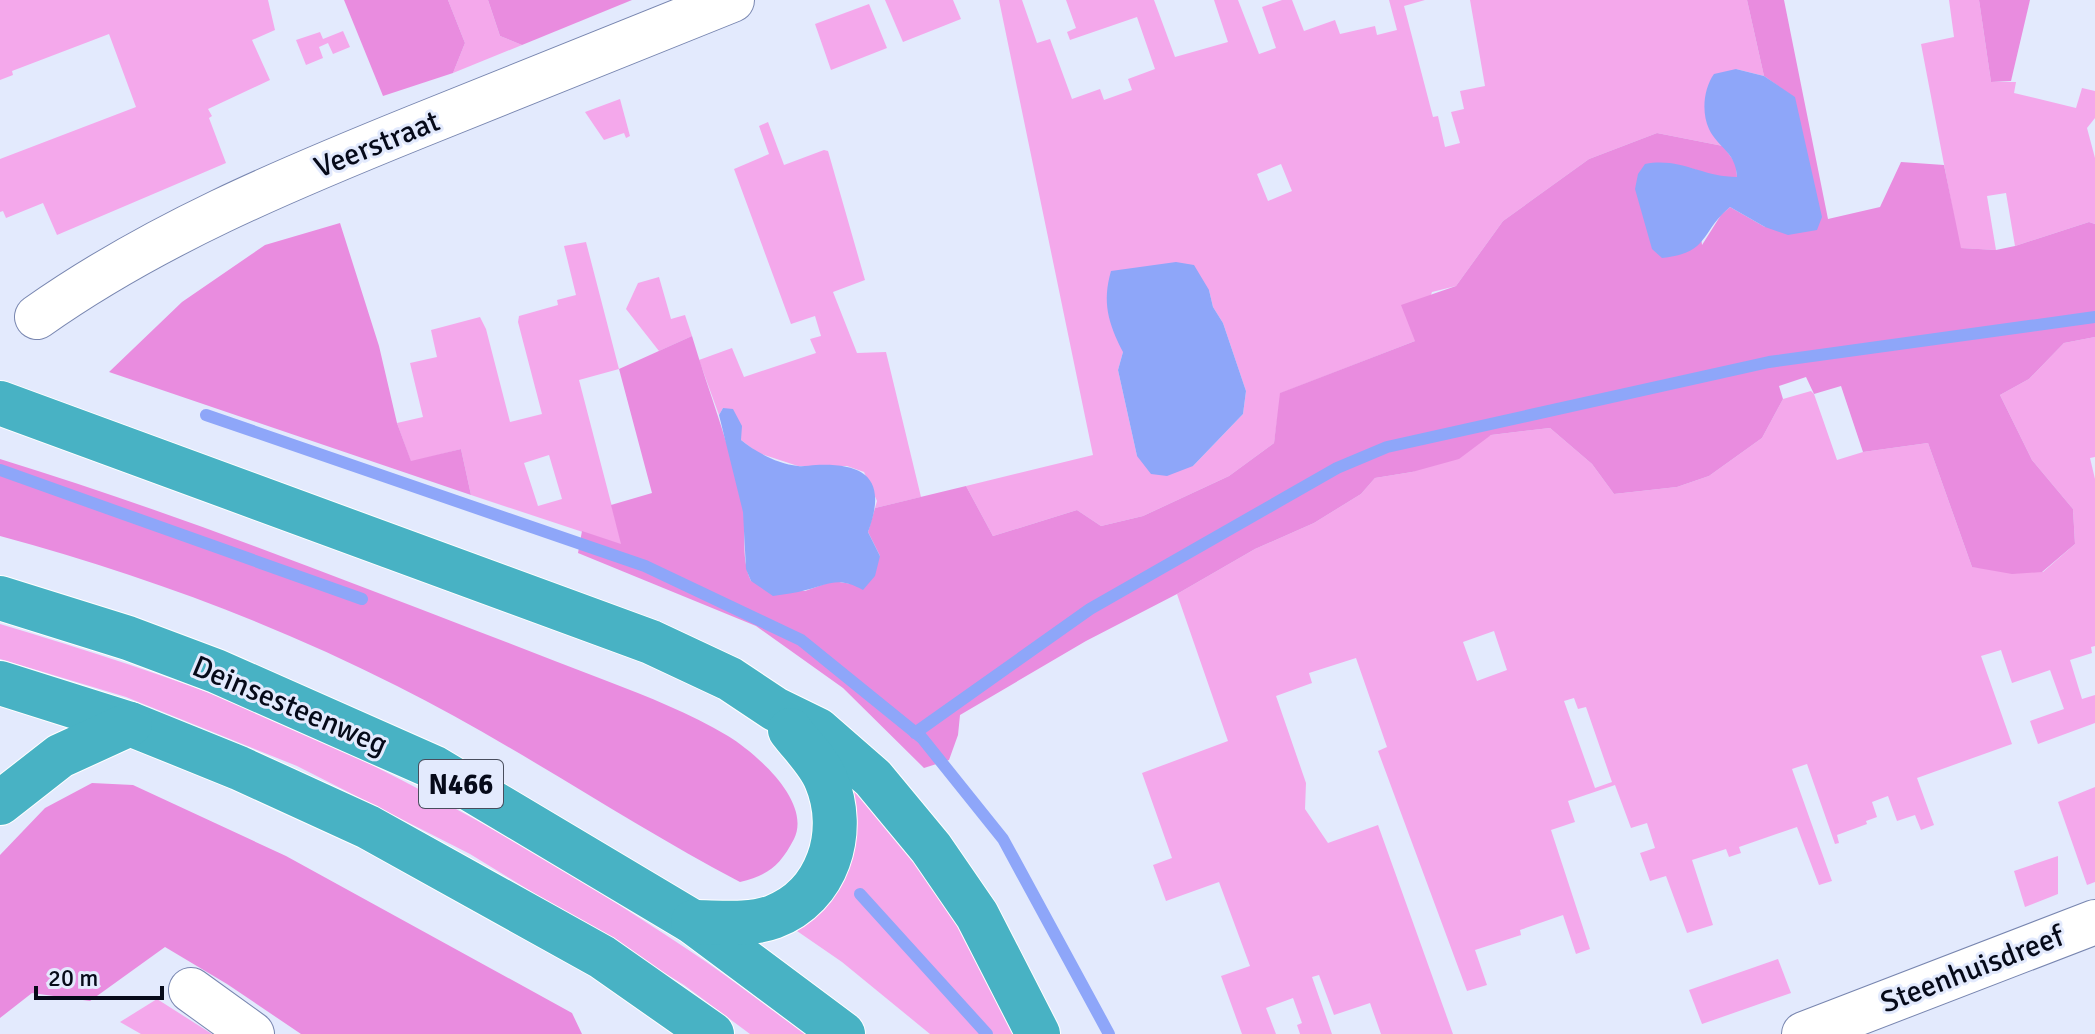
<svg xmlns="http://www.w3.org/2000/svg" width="2095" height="1034" viewBox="0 0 2095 1034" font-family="Signika,sans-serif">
  <rect width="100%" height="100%" fill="#e3eafd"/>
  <g fill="#f4a8eb" fill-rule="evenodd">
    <polygon points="0,0 268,0 275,30 252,40 270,80 208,109 212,116 209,118 226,163 57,235 43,203 6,218 3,211 0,212 0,159 136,107 109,34 12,71 13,75 0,80"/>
    <polygon points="448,0 488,0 500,36 522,45 453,73 465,43"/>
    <polygon points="885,0 953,0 961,19 903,42"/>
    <path d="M 999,0 L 1022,0 L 1037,43 L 1050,39 L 1072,99 L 1100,89 L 1104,100 L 1132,90 L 1128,79 L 1155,69 L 1137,17 L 1070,40 L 1067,32 L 1076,28 L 1066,0 L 1154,0 L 1175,57 L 1228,42 L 1214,0 L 1238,0 L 1259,54 L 1276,48 L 1262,7 L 1282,0 L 1292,0 L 1304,31 L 1335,20 L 1340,34 L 1375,26 L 1377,35 L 1397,30 L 1389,0 L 1425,0 L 1404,6 L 1433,117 L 1438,116 L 1445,147 L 1460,143 L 1451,112 L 1464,109 L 1460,91 L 1485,86 L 1470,0 L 1747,0 L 1764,76 L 1736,69 L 1709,128 L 1723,146 L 1657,133 L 1589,159 L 1503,221 L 1456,286 L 1432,292 L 1415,341 L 1281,393 L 1274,443 L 1229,476 L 1143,516 L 1101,526 L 1077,510 L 993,536 L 966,486 L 1093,455 ZM 1281,164 L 1292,191 L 1268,201 L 1257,174 ZM 1209,290 L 1213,307 L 1223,323 L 1246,391 L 1243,414 L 1193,466 L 1137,456 L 1118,370 L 1123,352 Z"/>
    <polygon points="1949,0 1979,0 1991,82 2016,82 2014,93 2076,108 2082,88 2095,91 2095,118 2087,128 2095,158 2095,224 2089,222 2015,246 2006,193 1987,196 1996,250 1960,248 1921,44 1954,37"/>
    <polygon points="869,4 887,48 831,70 815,24"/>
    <polygon points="343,31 350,47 333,54 328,43 319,47 323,58 306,65 296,40 320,32 323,39"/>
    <polygon points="620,99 630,136 626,138 624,133 604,140 585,112"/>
    <polygon points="768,122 784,165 824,150 828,151 865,280 833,292 857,353 886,352 921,497 875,508 877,501 864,472 847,466 798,466 758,453 741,440 723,408 719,415 699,360 732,348 744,377 816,353 810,339 821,336 815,316 791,324 734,169 769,154 759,126"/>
    <path d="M 586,242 L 619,369 L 579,380 L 622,545 L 471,495 L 461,449 L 411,462 L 397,423 L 423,417 L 410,363 L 437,357 L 431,330 L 480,317 L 486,329 L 510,422 L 542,414 L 518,322 L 519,316 L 558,305 L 557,300 L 576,295 L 564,246 ZM 549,455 L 562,499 L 538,506 L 524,463 Z"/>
    <polygon points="659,277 671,319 685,315 692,336 659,351 626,309 638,283"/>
    <path d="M 2095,337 L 2095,457 L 2090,458 L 2095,479 L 2095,646 L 2091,647 L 2092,653 L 2070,660 L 2082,699 L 2095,695 L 2095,723 L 2038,744 L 2030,721 L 2064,709 L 2050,670 L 2012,683 L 2001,650 L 1981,656 L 2012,744 L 1917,778 L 1934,825 L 1921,830 L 1915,815 L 1897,821 L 1888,796 L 1872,802 L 1877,817 L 1866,821 L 1867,824 L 1837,835 L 1839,843 L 1835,844 L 1807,764 L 1792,769 L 1832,881 L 1819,885 L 1797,827 L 1739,847 L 1741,853 L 1729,857 L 1726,849 L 1692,860 L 1713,925 L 1687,933 L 1666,876 L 1650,881 L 1640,853 L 1655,848 L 1647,823 L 1631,828 L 1615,785 L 1568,801 L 1575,822 L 1551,830 L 1590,949 L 1576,954 L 1563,915 L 1520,930 L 1521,935 L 1475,950 L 1487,985 L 1467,991 L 1378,751 L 1387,747 L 1356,658 L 1309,673 L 1312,683 L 1276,696 L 1306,783 L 1305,809 L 1328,843 L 1378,825 L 1453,1034 L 1381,1034 L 1370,1003 L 1334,1015 L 1319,975 L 1312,977 L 1332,1034 L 1300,1034 L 1297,1025 L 1302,1023 L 1293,998 L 1266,1008 L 1276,1034 L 1242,1034 L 1221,976 L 1250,966 L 1219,882 L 1166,901 L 1153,865 L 1172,858 L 1142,773 L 1228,741 L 1177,594 L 1255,549 L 1314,523 L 1361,494 L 1375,478 L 1412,472 L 1491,435 L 1550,428 L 1592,464 L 1614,494 L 1677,487 L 1709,476 L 1762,438 L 1783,399 L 1811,391 L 1814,394 L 1837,460 L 1863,452 L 1928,443 L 1972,567 L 2043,572 L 2075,544 L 2073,509 L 2032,460 L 2000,395 L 2029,379 L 2064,343 ZM 1494,631 L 1507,670 L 1477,681 L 1463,642 ZM 1574,698 L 1578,709 L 1586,707 L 1612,782 L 1595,788 L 1564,701 Z"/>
    <path d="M 0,624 C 100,654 201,686 297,729 C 432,791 563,866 687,949 C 728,976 766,1006 805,1034 L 750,1034 L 684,985 L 470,854 L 297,766 L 126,697 L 0,659 Z"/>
    <polygon points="849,783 945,897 1015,1034 930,1034 842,962 797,931 825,903 854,840 856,809"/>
    <polygon points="2095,787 2095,882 2087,885 2058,802"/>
    <polygon points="2058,856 2058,894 2025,907 2014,871"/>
    <polygon points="1778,959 1791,993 1702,1024 1689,990"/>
    <polygon points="157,999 212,1034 141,1034 120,1022"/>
  </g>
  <g fill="#e98cdf">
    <polygon points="344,0 448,0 465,43 453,73 383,96"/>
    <polygon points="488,0 632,0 522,45 500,36"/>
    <path d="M 1747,0 L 1784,0 L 1828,219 L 1880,207 L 1901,162 L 1944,165 L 1961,248 L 1996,250 L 2015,246 L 2089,222 L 2095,224 L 2095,337 L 2064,343 L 2029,379 L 2000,395 L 2032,460 L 2073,509 L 2075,544 L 2042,572 L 2012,574 L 1972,567 L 1928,443 L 1863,452 L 1841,386 L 1814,394 L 1806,377 L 1779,386 L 1783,399 L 1762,438 L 1709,476 L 1677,487 L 1614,494 L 1592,464 L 1550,428 L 1491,435 L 1459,459 L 1412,472 L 1375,478 L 1361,494 L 1314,523 L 1255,549 L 1177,594 L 1086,641 L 960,715 L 958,735 L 949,760 L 924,768 L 843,688 L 756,626 L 578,553 L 582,531 L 621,544 L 611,505 L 652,493 L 619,369 L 692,336 C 709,394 732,449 743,508 C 747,533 740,557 751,581 L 805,591 L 833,581 L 852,584 L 880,556 L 868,532 L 875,508 L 966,486 L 993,536 L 1077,510 L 1101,526 L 1143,516 L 1229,476 L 1274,443 L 1280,393 L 1415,341 L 1401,305 L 1456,286 L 1503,221 L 1589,159 L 1657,133 L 1723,146 L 1736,164 L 1737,177 L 1716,177 L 1693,169 L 1702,245 L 1721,215 L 1730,207 L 1765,227 L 1795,98 L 1764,76 Z"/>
    <polygon points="1979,0 2030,0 2011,81 1991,82"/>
    <polygon points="340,223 379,346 397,423 411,461 461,449 471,495 109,372 182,302 265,245"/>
    <path d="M 0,459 C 160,508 316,569 472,629 C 517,646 562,664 607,681 C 648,697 690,713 728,736 C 757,754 812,802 794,839 C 780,866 768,875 740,882 C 624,821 515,745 397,686 C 271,622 137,573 0,536 Z"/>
    <polygon points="92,783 133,785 286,856 572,1013 582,1034 301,1034 227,984 165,947 90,1001 32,993 0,1018 0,855 45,808"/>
  </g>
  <g fill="#8ea6f9">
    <path d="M 1736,69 L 1764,76 L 1795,97 L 1822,217 L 1817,230 L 1788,235 L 1765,227 L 1730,207 C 1700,232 1710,253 1662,258 L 1652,249 L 1635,189 L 1638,174 L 1645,164 C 1680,157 1702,177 1737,177 C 1736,152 1718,148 1709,129 C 1701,112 1704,88 1714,74 Z"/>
    <path d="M 1176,262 L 1194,265 L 1209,290 L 1213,307 L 1223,323 L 1246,391 L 1243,414 L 1193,466 L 1167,476 L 1151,474 L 1137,456 L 1118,370 L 1123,352 C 1108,323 1102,302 1111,271 Z"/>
    <path d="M 723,408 L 733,409 L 742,426 L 741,440 C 756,452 777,464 798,466 C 803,467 810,465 816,465 C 868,463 887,481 868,532 L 880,556 L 875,576 L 863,590 C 838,576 830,584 806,590 C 796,593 784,594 773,596 L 751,581 L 746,569 L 743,512 L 719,415 Z"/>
  </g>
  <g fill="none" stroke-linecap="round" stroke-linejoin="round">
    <g stroke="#8ea6f9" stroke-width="12">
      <polyline points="206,415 645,566 801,640 922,738 1003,839 1109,1034"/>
      <polyline points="0,470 362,599"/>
      <polyline points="915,733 1090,609 1337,468 1387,447 1769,362 2095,317"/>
      <polyline points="860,894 987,1034"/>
    </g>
    <g stroke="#7886b0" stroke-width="46">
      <g id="street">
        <path d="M 37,317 C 153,235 285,180 416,127 C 522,85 627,42 732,0"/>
        <polyline points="191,990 252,1034"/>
        <polyline points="1804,1034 2095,922"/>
      </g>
    </g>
    <g stroke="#fff" stroke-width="46">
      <g id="highway">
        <polyline points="0,403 651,642 730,679 775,709 818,730 873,778 931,848 977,915 1038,1034"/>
        <polyline points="0,598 128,638 216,671 433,767 693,922 843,1034"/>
        <polyline points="0,683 130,724 239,768 368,827 602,957 712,1034"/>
        <polyline points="0,803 60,756 130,724"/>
        <path d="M 693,922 C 718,922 749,926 773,917 C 828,896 848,832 826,780 C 819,762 802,746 790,730"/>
      </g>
    </g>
    <use href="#street" stroke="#fff" stroke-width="44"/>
    <use href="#highway" stroke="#48b2c4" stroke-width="44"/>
  </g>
  <g text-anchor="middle" stroke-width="6" stroke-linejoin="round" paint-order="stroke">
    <rect fill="#e3eafd" stroke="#484d5d" stroke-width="2" x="419" y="760" width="84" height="48" rx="6"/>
    <g font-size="28" font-weight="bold" fill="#060a19">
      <text x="461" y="794">N466</text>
    </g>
    <g font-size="30" fill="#060a19" stroke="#e3eafd">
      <text transform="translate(377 144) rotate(-22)" y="10">Veerstraat</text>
      <text transform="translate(290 705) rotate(23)" y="10">Deinsesteenweg</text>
      <text transform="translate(1972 969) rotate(-21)" y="10">Steenhuisdreef</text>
    </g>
  </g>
  <path d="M36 986v12h126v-12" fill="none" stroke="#060a19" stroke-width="4"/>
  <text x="48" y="986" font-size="24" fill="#060a19" stroke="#e3eafd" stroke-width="6" paint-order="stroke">20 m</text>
</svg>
